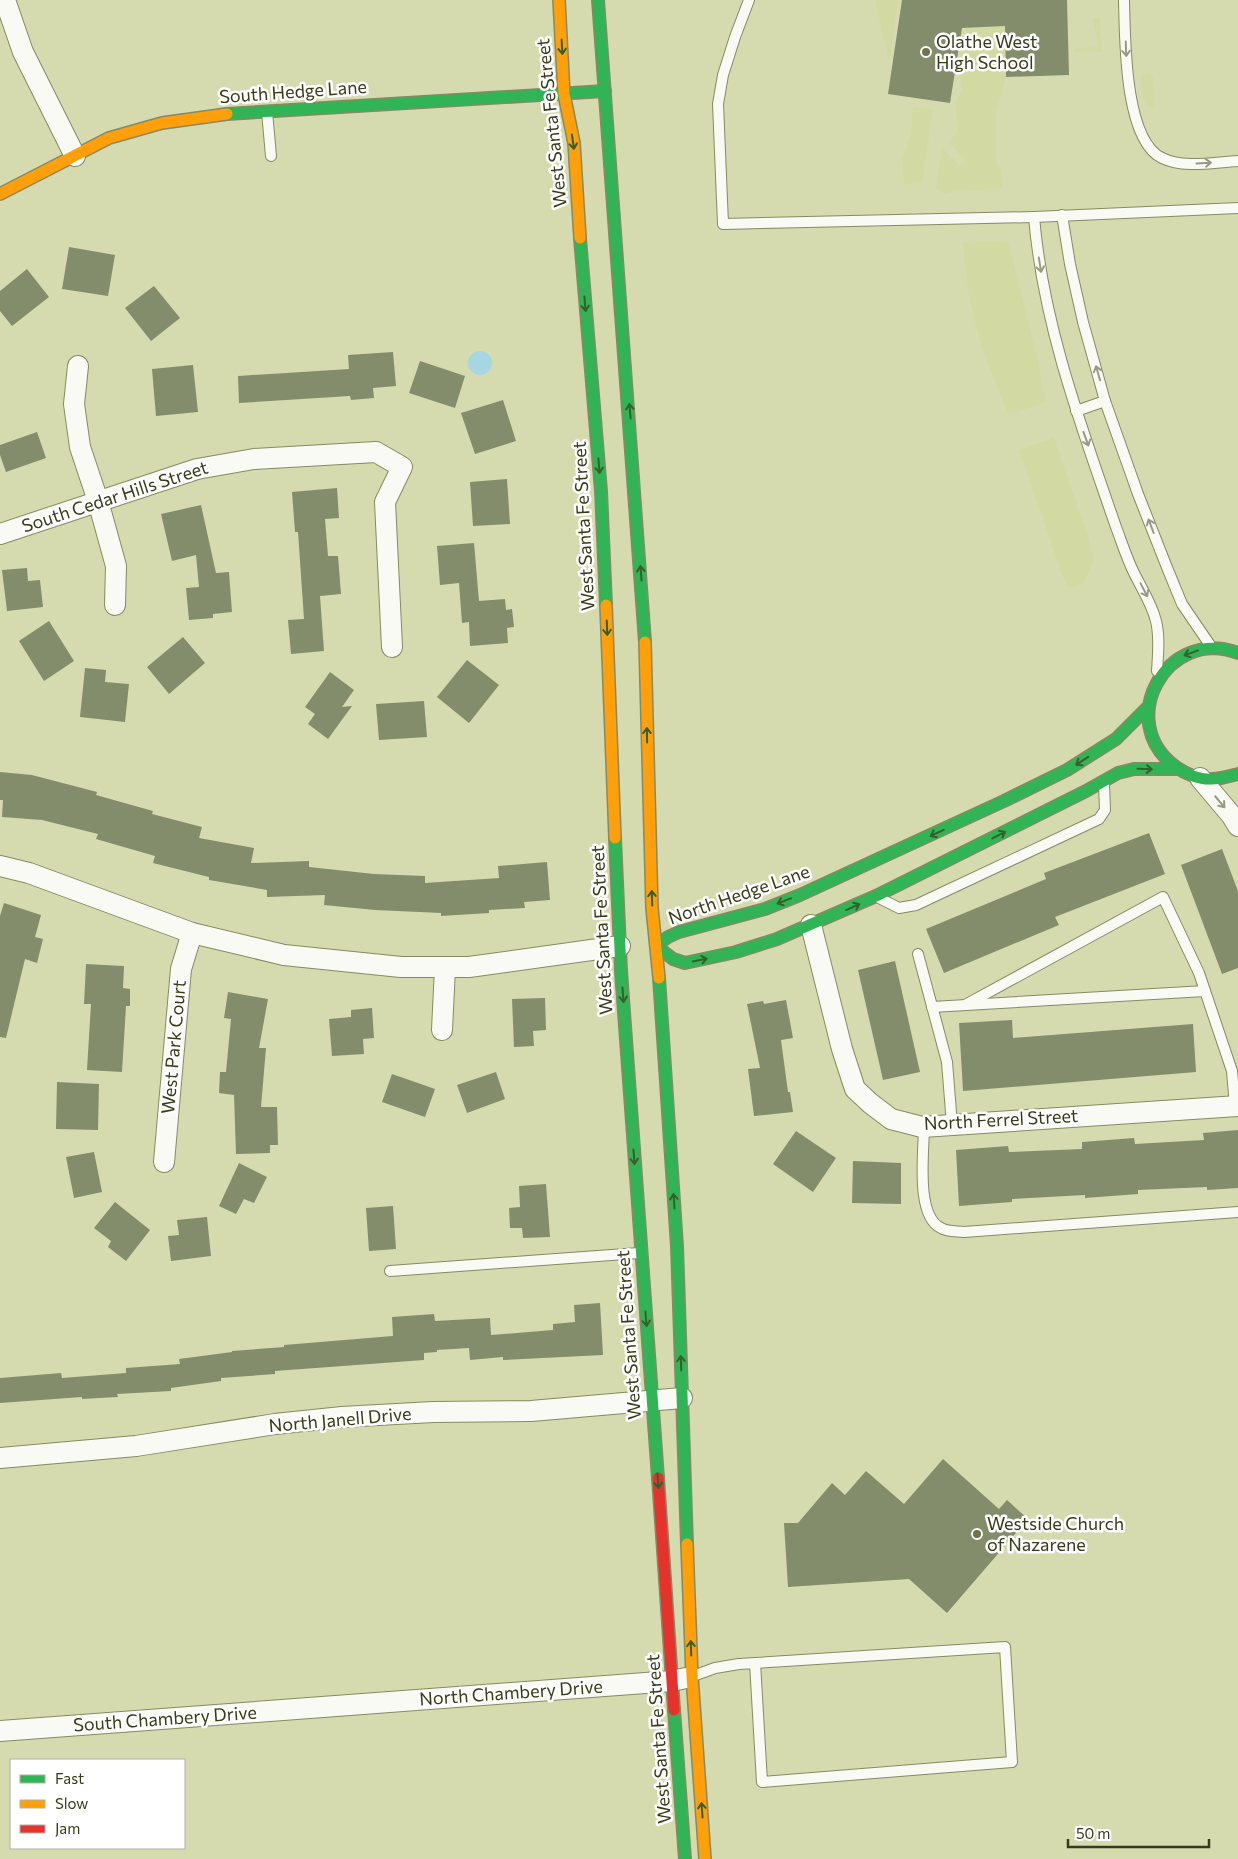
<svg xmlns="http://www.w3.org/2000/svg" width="1238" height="1859" viewBox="0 0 1238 1859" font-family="Commissioner,sans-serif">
  <rect width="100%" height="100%" fill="#d6dbaf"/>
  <g fill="#d3d9a2">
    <polygon points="875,0 898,0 889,64"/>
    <polygon points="1092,18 1100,18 1102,52 1075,52 1075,48 1099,47"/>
    <polygon points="1005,26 1006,77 996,113 996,161 1001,170 1003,189 953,191 946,194 936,189 942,148 959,166 965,160 949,142 957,133 956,102 962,90 960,76 967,55 966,28"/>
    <path d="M 1148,73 L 1153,77 L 1155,106 L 1152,108 C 1142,106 1139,84 1142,75 Z"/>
    <polygon points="913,107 933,109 922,183 904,184 902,159 911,134"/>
    <path d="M 1008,241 L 1039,365 L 1046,402 L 1009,415 C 1001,397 993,378 986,359 C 973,322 965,282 963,243 Z"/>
    <polygon points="1054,438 1089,539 1094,559 1084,583 1075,587 1069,587 1062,575 1019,450"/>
  </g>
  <circle fill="#a7d6e3" cx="480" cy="363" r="12"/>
  <g fill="#838d6b">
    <polygon points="902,0 1067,0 1069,75 1006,77 1005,26 962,28 950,103 888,94"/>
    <polygon points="69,247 115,255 108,296 62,289"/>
    <polygon points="27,269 49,297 12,326 0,311 0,291"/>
    <polygon points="154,286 180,318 151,341 125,308"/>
    <polygon points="393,352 396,386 373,388 374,398 351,400 350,396 239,403 238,376 349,369 348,355"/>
    <polygon points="420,361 465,376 455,408 409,393"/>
    <polygon points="193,365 198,412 156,416 152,369"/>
    <polygon points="503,400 516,441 475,454 461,413"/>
    <polygon points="37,432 46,458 6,472 0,455 0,445"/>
    <polygon points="507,479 510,524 473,526 470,482"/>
    <polygon points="337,488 339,518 325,519 328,556 338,556 341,594 320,596 324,651 291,654 288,620 304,619 298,532 295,532 292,492"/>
    <polygon points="201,505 216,573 229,572 232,612 213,614 213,618 189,620 186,588 199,587 196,555 172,561 161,514"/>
    <polygon points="474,543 479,601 505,599 506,610 512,609 514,627 507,628 508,643 470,646 469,622 462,623 459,583 440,585 437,546"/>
    <polygon points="27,568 28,581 40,580 43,607 7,611 2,570"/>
    <polygon points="49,621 74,661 44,681 19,641"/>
    <polygon points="183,637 205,663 169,694 147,667"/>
    <polygon points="467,660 499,685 469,723 437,697"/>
    <polygon points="85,668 106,670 105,682 129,684 125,722 80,717"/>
    <polygon points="330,672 354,690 342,707 352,706 328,739 308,724 315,714 305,707"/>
    <polygon points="424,701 427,737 379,740 376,704"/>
    <polygon points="0,772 32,775 97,792 96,795 153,811 152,814 202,827 199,838 254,848 251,863 309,861 309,867 374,874 425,876 425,883 499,878 498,866 547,862 550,900 524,902 525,908 489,910 489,913 441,916 441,913 375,910 324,905 325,895 267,897 267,890 209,880 209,877 153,863 155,856 96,839 98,834 42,820 2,817 3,800 0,800"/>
    <polygon points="1149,833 1165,874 1055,917 1059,925 944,973 926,929 1046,879 1044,873"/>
    <polygon points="1222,849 1238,891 1238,968 1222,974 1181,865"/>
    <polygon points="4,903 41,915 35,937 43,939 37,963 25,959 6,1038 0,1037 0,916"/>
    <polygon points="895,961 920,1072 883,1080 858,970"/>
    <polygon points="86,964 124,966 123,988 130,989 130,1006 126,1006 122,1072 87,1070 91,1004 84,1004"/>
    <polygon points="228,992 268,999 259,1048 266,1048 261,1107 277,1107 278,1145 270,1145 270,1153 236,1154 234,1095 219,1093 220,1072 226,1072 231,1019 224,1018"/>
    <polygon points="545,998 546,1030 533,1031 534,1046 514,1047 512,999"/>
    <polygon points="786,1000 793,1038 781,1040 788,1092 790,1092 793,1112 754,1116 748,1069 760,1068 747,1004 763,1001 764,1004"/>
    <polygon points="372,1008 374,1038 363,1039 364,1054 332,1056 329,1019 351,1017 351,1010"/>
    <polygon points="1012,1020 1013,1038 1193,1024 1196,1072 963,1091 959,1023"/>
    <polygon points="496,1072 505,1099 467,1113 457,1085"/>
    <polygon points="392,1074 435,1089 425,1117 382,1102"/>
    <polygon points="57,1082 99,1084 98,1130 56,1129"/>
    <polygon points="1238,1130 1238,1188 1207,1190 1207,1187 1138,1190 1138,1194 1085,1198 1085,1195 1012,1199 1012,1202 959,1206 956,1150 1008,1146 1009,1152 1082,1149 1082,1142 1134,1138 1135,1144 1204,1140 1203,1133"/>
    <polygon points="796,1131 836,1158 813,1192 773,1164"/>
    <polygon points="94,1152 102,1192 74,1198 66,1157"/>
    <polygon points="853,1161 901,1163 901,1204 852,1203"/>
    <polygon points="239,1163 267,1177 254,1203 244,1199 236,1214 219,1206"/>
    <polygon points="546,1184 550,1237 523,1238 522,1228 510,1228 509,1208 520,1207 519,1186"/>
    <polygon points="115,1202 150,1230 126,1261 108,1247 111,1241 94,1228"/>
    <polygon points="393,1206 396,1249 369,1251 366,1208"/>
    <polygon points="207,1217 211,1256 171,1261 168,1236 179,1235 177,1220"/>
    <polygon points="600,1303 603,1355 503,1360 503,1357 470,1360 469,1348 437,1350 437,1352 424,1353 424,1360 275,1371 275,1374 221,1378 221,1381 171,1388 171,1391 117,1394 118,1397 82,1399 82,1397 0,1403 0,1378 61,1373 62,1378 126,1373 126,1368 180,1364 179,1359 232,1352 232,1351 284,1347 284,1345 393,1336 392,1317 434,1314 435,1321 490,1318 491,1335 553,1330 553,1324 575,1322 574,1305"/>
    <polygon points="943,1459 999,1509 1007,1500 1028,1519 947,1613 909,1579 788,1587 784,1523 798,1523 832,1483 845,1495 866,1471 904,1504"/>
  </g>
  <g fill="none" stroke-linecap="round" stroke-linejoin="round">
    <g stroke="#868a64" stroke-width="12">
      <g id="lane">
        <polyline points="749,0 735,37 723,75 718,104 723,224 1034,217 1238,208"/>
        <path d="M 1124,0 C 1125,37 1124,140 1162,158 C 1185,169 1214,162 1238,161"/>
        <polyline points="267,112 271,156"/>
        <polyline points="1062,215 1070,264 1083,322 1105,401 1138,494 1168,570 1182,604 1210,645"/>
        <path d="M 1034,217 C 1043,324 1081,426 1116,527 C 1122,543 1127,559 1134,573 C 1142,589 1152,604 1156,621 C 1160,637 1158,655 1157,671"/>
        <polyline points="1076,411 1105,401"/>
        <polyline points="879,898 899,908 916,905 1099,819 1105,810 1104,784"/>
        <polyline points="918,954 947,1062 952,1125"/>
        <polyline points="965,1005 1163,897 1199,973 1232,1071 1235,1106"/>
        <polyline points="932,1007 1205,991"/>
        <path d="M 924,1127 C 924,1150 915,1216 941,1228 C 947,1232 957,1231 964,1232 L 1238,1212"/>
        <polyline points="390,1271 639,1253"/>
        <polyline points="693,1676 715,1668 739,1664 1005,1647 1012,1762 762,1782 755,1663"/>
      </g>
    </g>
    <g stroke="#868a64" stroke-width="22">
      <g id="street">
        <polyline points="5,0 23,52 75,156"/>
        <polyline points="78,366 74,404 80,447 98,501 116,566 115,605"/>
        <polyline points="0,534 197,469 254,459 376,452 402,467 385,502 392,647"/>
        <polyline points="1200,778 1232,816 1238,826"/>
        <polyline points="0,866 29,873 192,933 284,955 401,967 469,967 620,946"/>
        <polyline points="811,925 842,1049 855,1089 870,1103 891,1119 922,1127 1238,1106"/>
        <polyline points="442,1030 445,968"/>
        <polyline points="164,1162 181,969 192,933"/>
        <polyline points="0,1458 136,1446 275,1424 342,1417 433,1412 531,1411 682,1398"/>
        <polyline points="0,1731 672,1681 686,1678"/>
      </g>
    </g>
    <g stroke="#868a64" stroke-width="14">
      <g id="fast">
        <polyline points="598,0 645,642"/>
        <polyline points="227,114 605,91"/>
        <polyline points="580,238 601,491 606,605"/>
        <path d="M 1238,653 C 1166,626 1114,723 1176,767 C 1186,774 1200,780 1212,779 C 1220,779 1230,776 1238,774"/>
        <polyline points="615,838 621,971 658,1478"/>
        <polyline points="656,946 673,959 685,963 736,952 777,939 876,896 1086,791 1118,773 1134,769 1178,769"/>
        <polyline points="656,946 668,937 679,932 765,909 800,895 1004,801 1067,770 1116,739 1147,708"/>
        <polyline points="659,978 677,1246 687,1544"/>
        <polyline points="674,1710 685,1859"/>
      </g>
    </g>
    <g stroke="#868a64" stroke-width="14">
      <g id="slow">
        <polyline points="559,0 564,94 574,143 580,238"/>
        <polyline points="0,194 109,138 162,123 227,114"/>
        <polyline points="606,605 615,838"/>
        <polyline points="645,642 652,908 659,978"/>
        <polyline points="687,1544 692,1676 705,1859"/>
      </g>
    </g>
    <g stroke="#868a64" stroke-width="14">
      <polyline id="jam" points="658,1478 674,1710"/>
    </g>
    <use href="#lane" stroke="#f9faf3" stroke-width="10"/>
    <use href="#street" stroke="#f9faf3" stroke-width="20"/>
    <use href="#fast" stroke="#30b455" stroke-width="11"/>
    <use href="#slow" stroke="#ff9f0a" stroke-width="11"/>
    <use href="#jam" stroke="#e5322d" stroke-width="11"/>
  </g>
  <defs><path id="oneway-shaft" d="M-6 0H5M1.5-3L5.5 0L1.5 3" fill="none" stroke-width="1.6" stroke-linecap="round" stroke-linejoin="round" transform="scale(1.25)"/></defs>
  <g stroke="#355f2b">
    <use href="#oneway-shaft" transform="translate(562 47) rotate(87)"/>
    <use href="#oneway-shaft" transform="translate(573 142) rotate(82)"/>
    <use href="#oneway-shaft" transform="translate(585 304) rotate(85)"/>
    <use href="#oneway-shaft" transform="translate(630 411) rotate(-94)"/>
    <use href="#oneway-shaft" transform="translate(599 466) rotate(85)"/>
    <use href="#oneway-shaft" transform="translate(641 573) rotate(-94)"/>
    <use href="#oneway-shaft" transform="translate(607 628) rotate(88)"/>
    <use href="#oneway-shaft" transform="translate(1191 653) rotate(160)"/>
    <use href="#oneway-shaft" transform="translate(647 735) rotate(-91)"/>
    <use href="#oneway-shaft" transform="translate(1082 761) rotate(147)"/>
    <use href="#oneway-shaft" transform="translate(1145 769) rotate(2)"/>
    <use href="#oneway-shaft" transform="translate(937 833) rotate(155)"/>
    <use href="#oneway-shaft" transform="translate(999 835) rotate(-27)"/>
    <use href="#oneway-shaft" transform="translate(652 898) rotate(-92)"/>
    <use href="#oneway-shaft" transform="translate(784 901) rotate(159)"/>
    <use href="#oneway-shaft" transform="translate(853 907) rotate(-24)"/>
    <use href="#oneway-shaft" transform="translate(700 960) rotate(-11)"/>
    <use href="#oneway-shaft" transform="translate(623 995) rotate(86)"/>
    <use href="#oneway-shaft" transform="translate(634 1157) rotate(86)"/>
    <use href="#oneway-shaft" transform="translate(674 1201) rotate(-94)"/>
    <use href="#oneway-shaft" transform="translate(646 1319) rotate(85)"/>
    <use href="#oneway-shaft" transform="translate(681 1363) rotate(-92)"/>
    <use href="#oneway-shaft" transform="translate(658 1481) rotate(86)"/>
    <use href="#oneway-shaft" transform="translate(691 1648) rotate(-92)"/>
    <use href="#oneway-shaft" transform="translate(702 1810) rotate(-94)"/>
  </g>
  <g stroke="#989a86">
    <use href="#oneway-shaft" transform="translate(1126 49) rotate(88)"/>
    <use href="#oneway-shaft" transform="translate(1204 163) rotate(-3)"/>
    <use href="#oneway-shaft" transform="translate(1040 265) rotate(81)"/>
    <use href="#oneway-shaft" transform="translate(1098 373) rotate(-106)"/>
    <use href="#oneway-shaft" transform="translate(1086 439) rotate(70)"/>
    <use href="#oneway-shaft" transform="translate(1151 526) rotate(-111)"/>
    <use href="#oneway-shaft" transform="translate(1144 590) rotate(62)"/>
    <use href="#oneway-shaft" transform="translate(1220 802) rotate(50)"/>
  </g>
  <g fill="#6f734e" stroke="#fff" stroke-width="2">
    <circle cx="926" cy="52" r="5"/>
    <circle cx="977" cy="1534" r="5"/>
  </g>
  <g text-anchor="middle" stroke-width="5" stroke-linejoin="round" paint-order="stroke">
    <g font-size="18" fill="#373b19" stroke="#fff" text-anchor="start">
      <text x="936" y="48">Olathe West<tspan x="936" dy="21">High School</tspan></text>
      <text x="987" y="1530">Westside Church<tspan x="987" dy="21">of Nazarene</tspan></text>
    </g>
    <g font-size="18" fill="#373b19" stroke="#fff">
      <text transform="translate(293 92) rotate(-4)" y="6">South Hedge Lane</text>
      <text transform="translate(552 123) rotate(-96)" y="6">West Santa Fe Street</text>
      <text transform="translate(115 497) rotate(-18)" y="6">South Cedar Hills Street</text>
      <text transform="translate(584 526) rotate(-93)" y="6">West Santa Fe Street</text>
      <text transform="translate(739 895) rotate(-19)" y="6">North Hedge Lane</text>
      <text transform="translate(602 930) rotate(-93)" y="6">West Santa Fe Street</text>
      <text transform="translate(174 1047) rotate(-85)" y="6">West Park Court</text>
      <text transform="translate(1001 1120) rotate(-3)" y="6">North Ferrel Street</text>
      <text transform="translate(629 1335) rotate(-94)" y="6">West Santa Fe Street</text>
      <text transform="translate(340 1420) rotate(-5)" y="6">North Janell Drive</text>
      <text transform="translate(511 1693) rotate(-4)" y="6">North Chambery Drive</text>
      <text transform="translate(165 1719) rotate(-4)" y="6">South Chambery Drive</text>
      <text transform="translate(659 1739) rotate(-94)" y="6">West Santa Fe Street</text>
    </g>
  </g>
  <rect x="10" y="1759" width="175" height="90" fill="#ffffff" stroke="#afb1a3"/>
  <rect x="20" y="1775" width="25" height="8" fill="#30b455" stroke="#afb1a3"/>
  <text x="55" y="1784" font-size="15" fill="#373b19">Fast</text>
  <rect x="20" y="1800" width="25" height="8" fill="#ff9f0a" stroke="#afb1a3"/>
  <text x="55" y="1809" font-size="15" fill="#373b19">Slow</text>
  <rect x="20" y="1825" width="25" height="8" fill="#e5322d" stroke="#afb1a3"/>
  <text x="55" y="1834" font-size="15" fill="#373b19">Jam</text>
  <path d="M1068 1839v8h141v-8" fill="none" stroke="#373b19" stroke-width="2.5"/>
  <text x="1076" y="1839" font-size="15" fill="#373b19" stroke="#ffffff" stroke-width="4" paint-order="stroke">50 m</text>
</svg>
